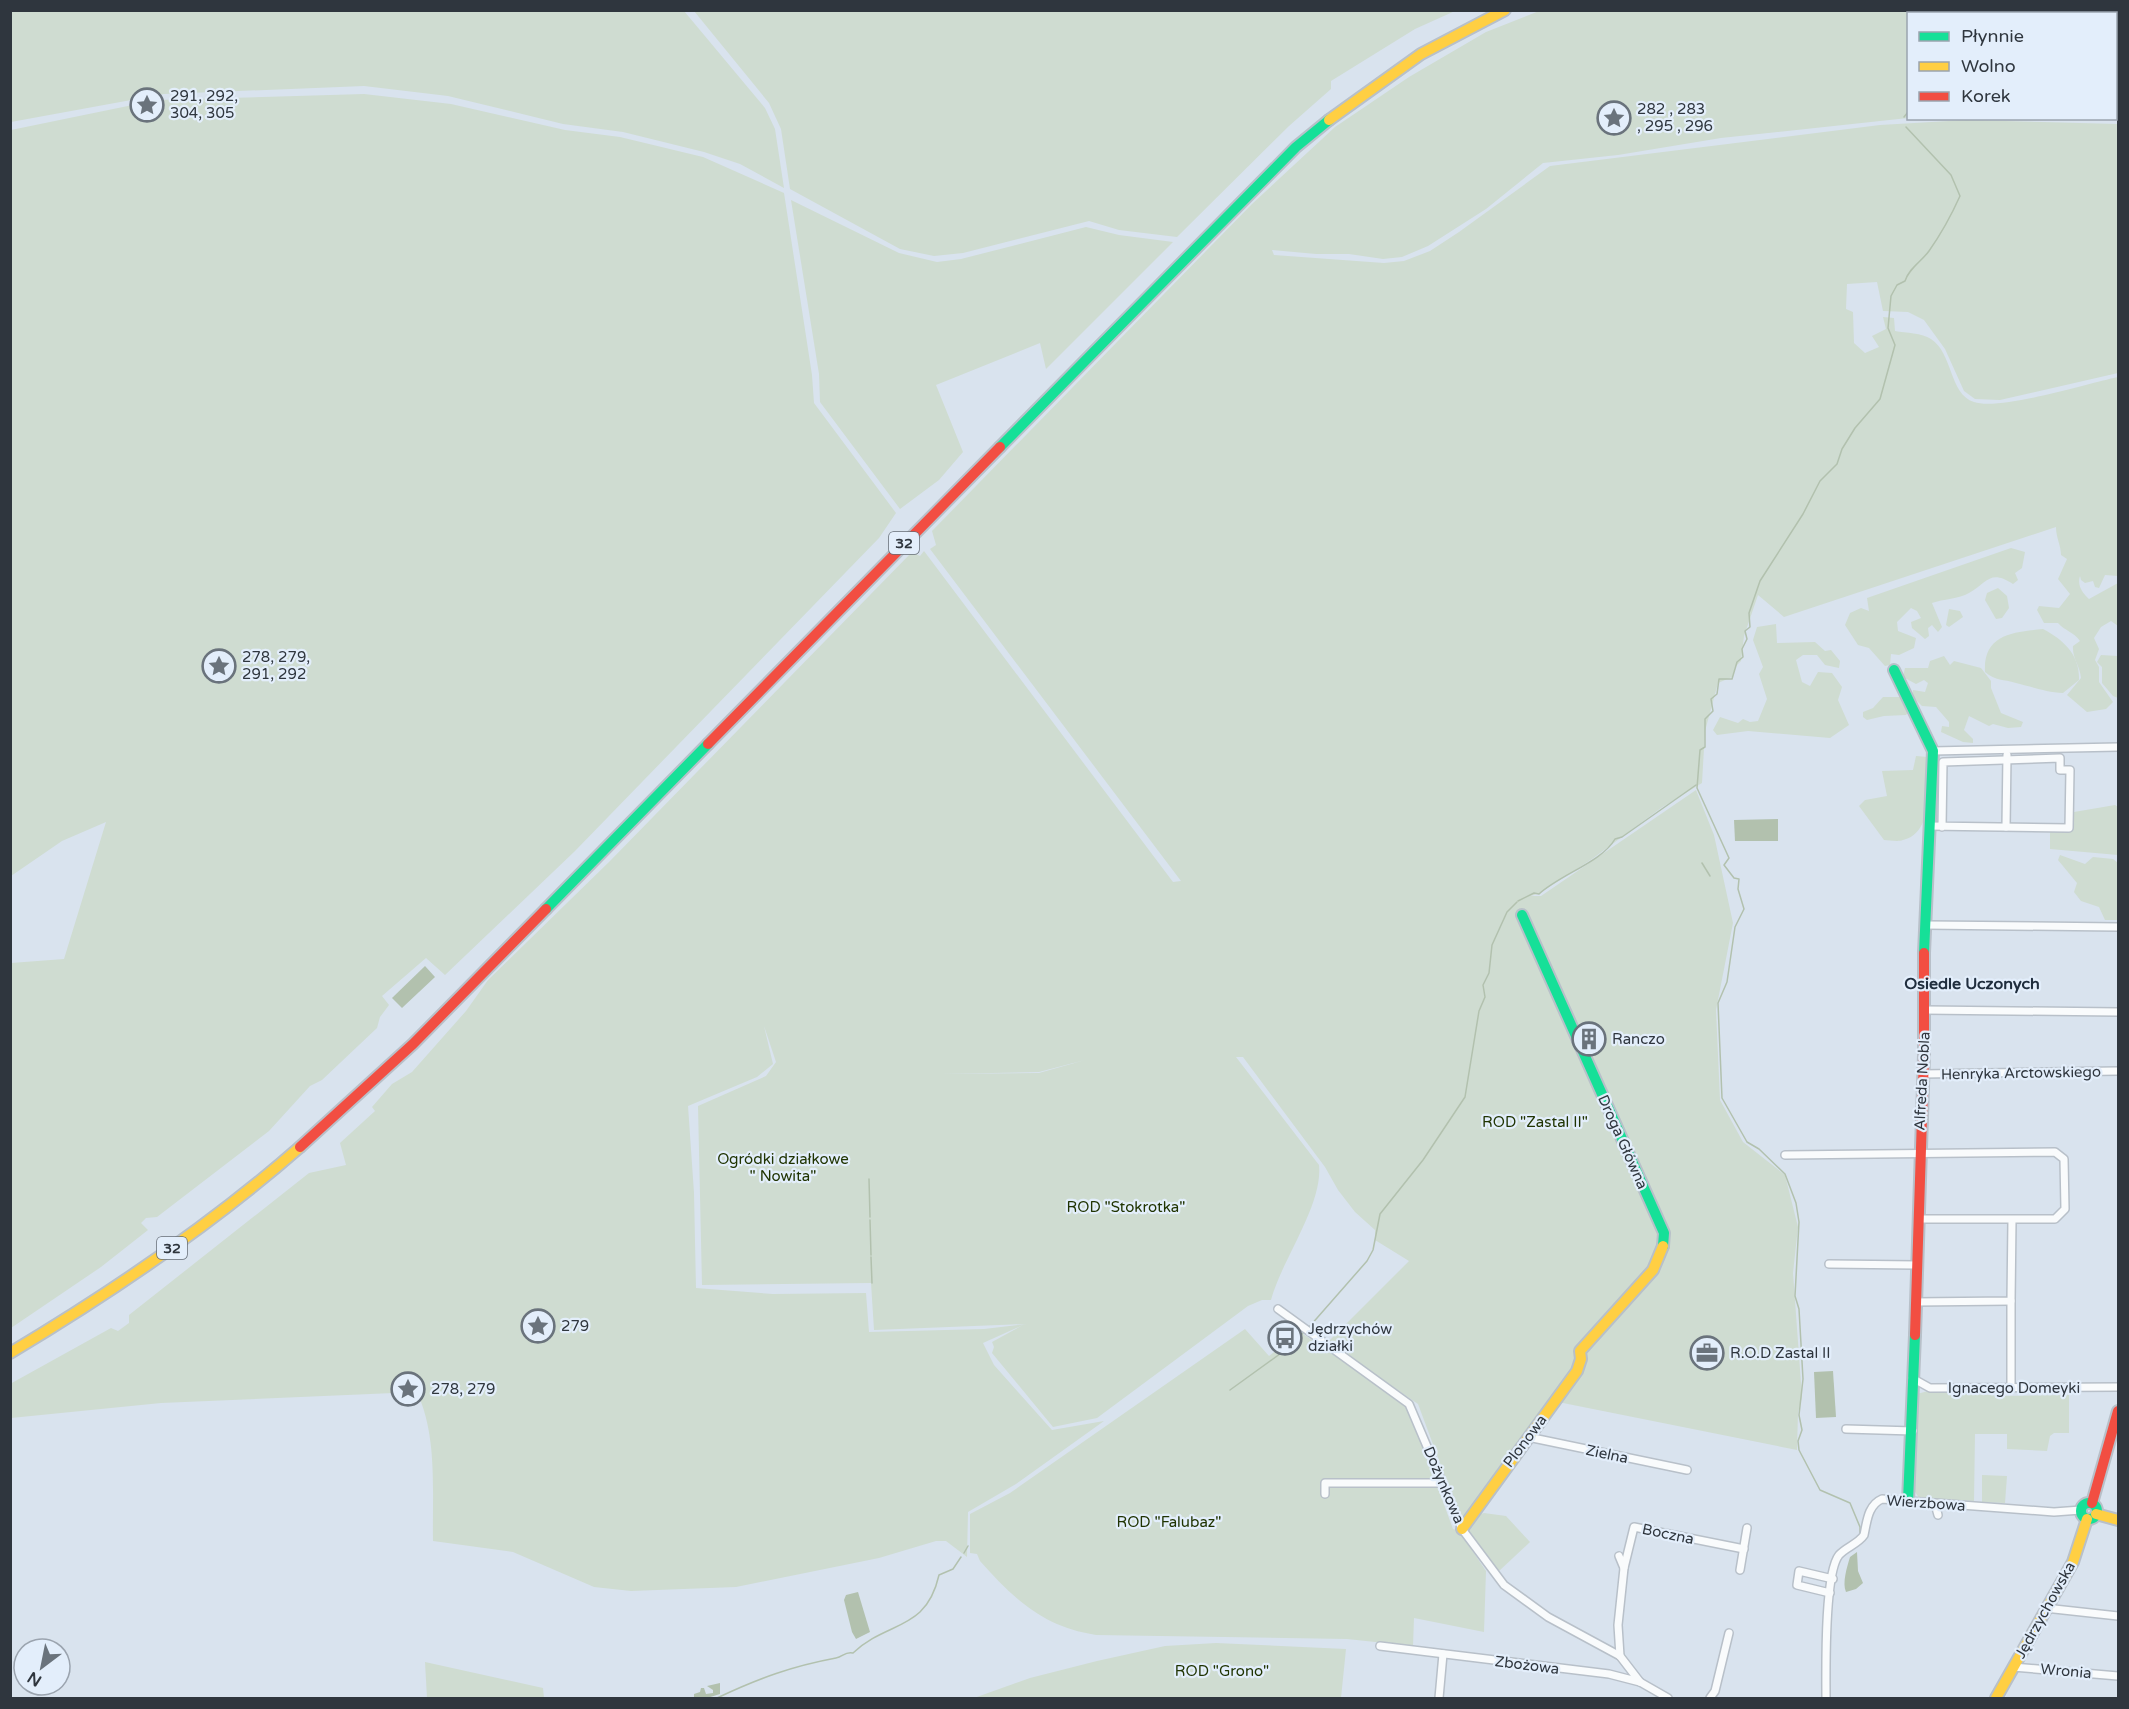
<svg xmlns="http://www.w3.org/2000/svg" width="2129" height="1709" viewBox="0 0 2129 1709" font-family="'Varela Round',sans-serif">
  <rect width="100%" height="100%" fill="#d9e3ee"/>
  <g fill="#cfdcd1" fill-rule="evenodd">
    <polygon points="11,10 684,11 765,108 775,129 784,188 740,164 704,152 623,132 563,124 448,96 364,86 164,94 11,122"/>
    <path d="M 2022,10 L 2036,13 L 1908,14 L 1908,118 L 1721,138 L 1618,155 L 1543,163 L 1486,209 L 1428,246 L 1402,257 L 1383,259 L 1349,254 L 1316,254 L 1272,250 L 1274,255 L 1384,263 L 1404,261 L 1430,251 L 1459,232 L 1550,166 L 1880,125 L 1966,120 L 2118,124 L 2118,373 L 2000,400 L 1975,399 L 1964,391 L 1945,349 L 1924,320 L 1908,312 L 1883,311 L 1877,282 L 1847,284 L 1846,309 L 1853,312 L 1854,343 L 1865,353 L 1879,347 L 1872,336 L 1886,329 L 1883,317 L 1894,318 L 1895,331 C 1906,333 1922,333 1931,339 C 1953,353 1949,394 1974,402 C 2000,411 2089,383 2118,377 L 2118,576 L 2105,575 L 2099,588 L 2095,587 L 2093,581 L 2085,583 L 2081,580 L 2080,576 C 2077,585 2082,593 2089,599 L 2118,583 L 2118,626 L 2111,621 L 2101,627 L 2094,638 L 2099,649 L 2095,660 L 2099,667 L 2099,682 L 2113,702 L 2106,709 L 2087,712 L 2067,695 L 2081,678 C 2080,666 2072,658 2073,646 L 2080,641 C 2074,632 2065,631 2058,623 L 2044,623 L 2037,610 L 2039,606 L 2059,608 L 2070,594 L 2058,579 L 2067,559 L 2061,555 C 2061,545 2056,538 2056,527 L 1784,617 L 1758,595 L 1744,636 L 1741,661 L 1735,667 L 1732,677 L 1718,683 L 1705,731 L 1702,783 L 1661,808 L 1592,859 L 1540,893 L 1531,896 L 1541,896 L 1696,790 L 1714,835 L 1733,923 L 1716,1010 L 1720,1100 L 1743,1142 L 1785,1175 L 1798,1227 L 1793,1273 L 1802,1397 L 1798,1412 L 1797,1450 L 1558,1402 L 1530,1430 L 1462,1522 L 1418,1404 L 1328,1342 L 1409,1261 L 1375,1240 L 1375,1230 L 1355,1212 L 1338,1190 L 1325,1167 L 1243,1057 L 1236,1057 L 1319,1165 C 1323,1205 1282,1259 1271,1300 L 1262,1300 L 1248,1306 L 1097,1418 L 1053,1427 L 992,1353 L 994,1347 L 992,1342 L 1023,1325 L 983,1343 L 994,1365 L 1052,1430 L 1104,1421 L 1016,1484 L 968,1512 L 967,1557 L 946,1541 L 936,1541 L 879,1558 L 736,1587 L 631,1591 L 594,1587 L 513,1552 L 433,1541 C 432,1492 438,1438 417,1392 L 161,1403 L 11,1418 L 10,1384 L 111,1328 L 118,1331 L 129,1323 L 129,1315 L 309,1173 L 346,1165 L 340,1143 L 375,1111 L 372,1107 L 392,1084 L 412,1072 L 466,1011 L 488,980 L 610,861 L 912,552 L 920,556 L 924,551 L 1173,882 L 1181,881 L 930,549 L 936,545 L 932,531 L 1252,204 L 1335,127 L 1409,77 L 1486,32 L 1539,11 ZM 764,1026 L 776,1062 L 766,1076 L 698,1106 L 702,1285 L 871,1283 L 874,1330 L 1026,1324 L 984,1329 L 869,1332 L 866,1293 L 773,1294 L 696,1288 L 694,1193 L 688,1106 L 757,1077 L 773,1064 ZM 1085,1060 L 1039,1073 L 940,1074 L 1039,1072 Z"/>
    <polygon points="694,11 1455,11 1415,29 1331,81 1331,89 1289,126 1177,237 1119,230 1089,221 963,253 934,256 900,249 790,189 781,129 769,103"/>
    <polygon points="2116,31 2118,33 2118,120 2068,119 2116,118"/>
    <polygon points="364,94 451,104 565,130 620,137 703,157 784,193 812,375 814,403 896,513 879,538 575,851 445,975 426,958 382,996 389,1005 380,1017 377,1028 322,1080 310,1086 269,1131 157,1217 146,1218 141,1223 148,1230 101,1267 11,1328 11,963 64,959 106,822 62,841 11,876 11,130 157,100"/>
    <polygon points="791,200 899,253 937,262 961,259 1086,227 1119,235 1173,242 1046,369 1040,343 936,385 963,452 939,480 900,509 820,402 819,374"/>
    <path d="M 2011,548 L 2025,552 L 2022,568 L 2015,573 L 2018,580 L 2013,584 C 1990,569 1988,582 1969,593 C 1959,599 1943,599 1932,603 L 1942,627 L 1938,632 L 1932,625 L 1928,628 L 1929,636 L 1925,639 L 1912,628 L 1911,622 L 1921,618 L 1917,611 L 1911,608 L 1897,622 L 1898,631 L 1916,638 L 1914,648 L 1899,655 L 1891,654 L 1890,665 L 1885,666 L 1869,648 L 1858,645 L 1845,625 L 1850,613 L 1861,608 L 1869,611 L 1867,598 Z"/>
    <polygon points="1998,588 2007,596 2009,608 2002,618 1996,619 1985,600 1987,593"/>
    <polygon points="1949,609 1960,611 1963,617 1949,627 1946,625"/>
    <polygon points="1776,624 1777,643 1815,642 1825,651 1831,650 1840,661 1839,668 1825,665 1817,655 1803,655 1796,660 1802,682 1810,686 1818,672 1832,673 1842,687 1838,700 1849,725 1830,738 1748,731 1717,735 1713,730 1720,717 1738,723 1743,719 1750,722 1758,721 1767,699 1759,674 1763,667 1753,640 1757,627"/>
    <path d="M 2043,629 C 2064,640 2080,655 2079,680 L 2063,693 C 2045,692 2033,687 2016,683 C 2003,679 1996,681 1985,672 C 1983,634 2013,632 2043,629 Z"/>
    <polygon points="2101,655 2118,656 2118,698 2113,696 2102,683 2102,667 2097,662"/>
    <polygon points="1944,656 1950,665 1954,661 1981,668 1991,681 1991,688 2001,713 2023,722 2021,727 2008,728 1993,724 1989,726 1969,716 1964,730 1973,739 1973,743 1963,742 1941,732 1942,726 1949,727 1949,722 1936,707 1922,706 1912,696 1913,690 1925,692 1928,683 1924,680 1916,684 1903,677 1905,668 1928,668 1930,661"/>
    <polygon points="1883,697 1902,697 1910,710 1906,715 1884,716 1867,720 1863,717 1863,712 1873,708"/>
    <path d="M 1916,756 L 1928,757 C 1927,782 1935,833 1903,840 C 1898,842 1889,840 1884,840 L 1859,806 L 1865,800 L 1887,796 L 1882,771 L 1913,770 Z"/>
    <polygon points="2115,805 2118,807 2118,855 2050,849 2050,832 2073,831 2074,812"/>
    <polygon points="2060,855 2085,864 2093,857 2113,859 2118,863 2118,920 2105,920 2099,907 2081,901 2074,892 2077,883 2058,860"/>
    <path d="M 1245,1329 L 1269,1356 L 1300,1332 L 1396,1397 L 1410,1412 L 1453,1529 L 1459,1531 L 1486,1571 L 1484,1632 L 1414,1618 L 1413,1646 L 1347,1639 L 1096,1635 C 1043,1627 1014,1599 980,1561 L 977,1554 L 970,1553 L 970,1514 L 1010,1493 Z"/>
    <polygon points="1928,1391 2003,1396 2069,1395 2069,1433 2054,1433 2050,1436 2047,1451 2007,1449 2007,1434 1975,1434 1974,1501 1919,1498 1912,1487 1917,1394"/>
    <polygon points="1982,1475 2007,1476 2005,1503 1982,1502"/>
    <polygon points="1484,1513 1506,1516 1530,1542 1498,1572 1467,1530 1476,1516"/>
    <polygon points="1216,1643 1346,1649 1341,1698 974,1698 1030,1678 1097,1661 1165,1646"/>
    <polygon points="425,1662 543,1688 544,1698 427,1698"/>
  </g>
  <g fill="#b2c1ae">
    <polygon points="1778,819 1778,841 1735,841 1734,820"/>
    <polygon points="425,966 435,977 402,1008 392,998"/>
    <polygon points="1833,1371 1836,1417 1816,1418 1814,1372"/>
    <path d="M 1857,1552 L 1858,1571 L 1863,1583 L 1856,1589 L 1846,1592 C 1842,1583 1847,1567 1850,1557 Z"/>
    <polygon points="858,1592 870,1632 856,1639 852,1632 844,1600 846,1595"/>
    <polygon points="720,1683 720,1694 707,1698 694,1698 694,1694 700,1692 701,1688 704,1688 706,1694 713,1693 713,1690 707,1686"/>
  </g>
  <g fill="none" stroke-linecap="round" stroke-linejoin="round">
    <g stroke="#b2c1ae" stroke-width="1.5">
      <polyline points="1993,10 1993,14"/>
      <polyline points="1904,117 1908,112"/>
      <polyline points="1702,863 1710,876"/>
      <path d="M 1518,901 L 1534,893 L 1539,894 C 1559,875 1602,862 1615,839 L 1622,837 L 1696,785"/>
      <polyline points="869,1179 870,1217"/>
      <polyline points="870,1220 871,1255"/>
      <polyline points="871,1257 872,1283"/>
      <polyline points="1310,1326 1367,1261 1373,1250 1380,1214 1423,1160 1465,1097 1479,1011 1485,997 1483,985 1489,973 1492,945 1507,912 1517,902"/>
      <polyline points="1230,1390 1284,1351 1303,1333"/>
      <path d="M 1860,1534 L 1860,1527 L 1850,1503 L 1820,1490 L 1799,1450 L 1798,1441 L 1802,1430 L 1799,1415 L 1803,1379 L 1799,1309 L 1795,1296 L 1799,1222 L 1796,1203 L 1785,1174 L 1759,1149 L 1747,1142 L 1722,1098 L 1718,1003 L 1727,982 L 1735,927 L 1744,909 L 1738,889 L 1739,879 L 1734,878 L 1724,865 L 1729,858 L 1697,788 L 1700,750 L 1705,747 L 1705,719 L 1713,711 L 1711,699 L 1717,694 L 1719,679 L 1732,679 L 1737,662 L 1743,657 L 1742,649 L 1747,639 L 1745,631 L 1750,627 L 1749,613 L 1760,581 L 1803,514 L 1820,481 L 1837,464 L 1842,449 L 1855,428 L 1880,399 L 1895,345 L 1888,328 L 1891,296 L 1897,285 L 1905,281 C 1909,268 1922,261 1929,251 C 1941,234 1951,216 1960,196 L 1951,175 L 1906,127"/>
      <polyline points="964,1553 968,1546"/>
      <path d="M 717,1698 C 759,1678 793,1666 836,1658 C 843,1657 845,1651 853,1653 C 888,1620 926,1632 939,1575 L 953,1569 L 961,1557"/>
    </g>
    <g stroke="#b8c0c9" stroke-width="10">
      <g id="street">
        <polyline points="1933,751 2118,747"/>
        <polyline points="1929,826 2069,828 2070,770 2060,770 2060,758 1943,762 1942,827"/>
        <polyline points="2006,827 2007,755"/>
        <polyline points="1926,925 2118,927"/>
        <polyline points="1925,1010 2118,1012"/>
        <polyline points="1923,1074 2118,1071"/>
        <polyline points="1785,1155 2055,1152 2064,1159 2065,1209 2055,1219 1918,1219"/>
        <polyline points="1829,1264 1916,1265"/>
        <polyline points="1915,1302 2011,1301 2012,1220"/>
        <polyline points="1278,1309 1409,1404 1462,1529 1504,1585 1548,1617 1620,1656 1640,1682"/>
        <polyline points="1912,1378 1930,1388 2118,1387"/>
        <polyline points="2011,1388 2011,1301"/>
        <polyline points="1846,1429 1913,1431"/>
        <polyline points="1528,1437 1687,1470"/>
        <polyline points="1325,1494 1325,1483 1441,1483"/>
        <polyline points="1935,1504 1938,1515"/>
        <polyline points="1619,1556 1624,1568 1618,1625 1620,1656"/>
        <polyline points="1624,1568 1634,1527 1744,1549"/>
        <polyline points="1740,1570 1747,1528"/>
        <polyline points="1830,1593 1797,1585 1799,1571 1833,1579"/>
        <polyline points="2045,1608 2118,1616"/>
        <polyline points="1380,1646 1609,1674 1640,1682 1668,1698"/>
        <polyline points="2013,1667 2118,1676"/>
        <polyline points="1439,1698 1443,1654"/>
        <polyline points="1710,1698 1715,1691 1729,1633"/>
        <path d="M 1826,1698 C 1826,1672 1824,1574 1839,1555 C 1846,1547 1858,1544 1864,1535 C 1867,1521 1868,1505 1882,1499 L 2054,1512 L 2081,1510"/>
      </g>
    </g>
    <g stroke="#b8c0c9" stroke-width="14">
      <g id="fast">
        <polyline points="2089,10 2102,14"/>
        <polyline points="1000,447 1296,147 1329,120"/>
        <polyline points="1894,670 1933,751 1924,953"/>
        <polyline points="546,909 708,744"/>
        <polyline points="1522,915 1664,1233 1663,1246"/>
        <polyline points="1908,1501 1915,1335"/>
        <circle cx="2089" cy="1511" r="8"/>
      </g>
    </g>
    <g stroke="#b8c0c9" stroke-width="14">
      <g id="slow">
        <polyline points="1329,120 1421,54 1505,10"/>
        <path d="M 10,1353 C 112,1292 210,1226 300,1147"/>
        <polyline points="2096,1514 2118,1520"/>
        <polyline points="1462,1529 1577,1371 1581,1359 1580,1351 1653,1270 1663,1246"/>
        <polyline points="1996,1698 2073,1562 2087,1519"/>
      </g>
    </g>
    <g stroke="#b8c0c9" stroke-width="14">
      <g id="jam">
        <polyline points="2116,17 2118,18"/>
        <polyline points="708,744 1000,447"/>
        <polyline points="300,1147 413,1044 546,909"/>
        <polyline points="1915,1335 1924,1055 1924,953"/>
        <polyline points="2092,1503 2118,1411"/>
      </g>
    </g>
    <use href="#street" stroke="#f9fbfc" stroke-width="7"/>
    <use href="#fast" stroke="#16e098" stroke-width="10"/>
    <use href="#slow" stroke="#ffcf43" stroke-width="10"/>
    <use href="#jam" stroke="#f24e42" stroke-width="10"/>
  </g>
  <defs>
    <g id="sight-ring" transform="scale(1.725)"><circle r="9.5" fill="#e3eefb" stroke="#6a737c" stroke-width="1.5"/><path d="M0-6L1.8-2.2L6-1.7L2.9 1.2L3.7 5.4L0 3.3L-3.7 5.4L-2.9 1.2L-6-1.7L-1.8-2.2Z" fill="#6a737c"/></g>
    <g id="building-ring" transform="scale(1.725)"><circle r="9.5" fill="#e3eefb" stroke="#6a737c" stroke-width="1.5"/><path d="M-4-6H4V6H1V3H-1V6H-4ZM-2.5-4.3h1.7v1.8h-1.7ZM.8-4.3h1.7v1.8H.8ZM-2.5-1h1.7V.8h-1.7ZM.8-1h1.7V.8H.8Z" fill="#6a737c"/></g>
    <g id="bus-ring" transform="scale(1.725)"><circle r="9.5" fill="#e3eefb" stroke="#6a737c" stroke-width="1.5"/><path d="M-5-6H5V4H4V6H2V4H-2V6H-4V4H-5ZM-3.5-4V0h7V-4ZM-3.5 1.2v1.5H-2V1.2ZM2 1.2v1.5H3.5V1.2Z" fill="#6a737c"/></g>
    <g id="office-ring" transform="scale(1.725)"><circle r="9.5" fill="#e3eefb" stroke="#6a737c" stroke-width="1.5"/><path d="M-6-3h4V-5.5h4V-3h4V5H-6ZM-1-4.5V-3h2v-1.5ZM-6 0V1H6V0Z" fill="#6a737c"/></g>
  </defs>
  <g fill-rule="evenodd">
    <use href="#sight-ring" x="147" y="105"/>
    <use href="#sight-ring" x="1614" y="118"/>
    <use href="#sight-ring" x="219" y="666"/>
    <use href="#building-ring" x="1589" y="1039"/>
    <use href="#sight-ring" x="538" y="1326"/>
    <use href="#bus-ring" x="1285" y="1338"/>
    <use href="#office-ring" x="1707" y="1353"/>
    <use href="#sight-ring" x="408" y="1389"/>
  </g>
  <g text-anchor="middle" stroke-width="4.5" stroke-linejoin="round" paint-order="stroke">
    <g fill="#e3eefb" stroke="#656d77" stroke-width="1.5">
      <rect x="889" y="532" width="30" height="22" rx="4.5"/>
      <rect x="157" y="1237" width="30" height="22" rx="4.5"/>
    </g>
    <g font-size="14" font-weight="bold" fill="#2f363e">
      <text x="904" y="548">32</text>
      <text x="172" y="1253">32</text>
    </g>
    <g font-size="15" fill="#2f363e" stroke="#e3eefb" text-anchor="start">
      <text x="170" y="101">291, 292,<tspan x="170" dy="17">304, 305</tspan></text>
      <text x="1637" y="114">282 , 283<tspan x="1637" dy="17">, 295 , 296</tspan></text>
      <text x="242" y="662">278, 279,<tspan x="242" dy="17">291, 292</tspan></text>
      <text x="1612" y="1044">Ranczo</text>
      <text x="561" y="1331">279</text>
      <text x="1308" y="1334">Jędrzychów<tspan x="1308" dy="17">działki</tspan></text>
      <text x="1730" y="1358">R.O.D Zastal II</text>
      <text x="431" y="1394">278, 279</text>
    </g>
    <g font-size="15" fill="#2f363e" stroke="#e3eefb">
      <text transform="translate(2021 1073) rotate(-1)" y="5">Henryka Arctowskiego</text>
      <text transform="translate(1922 1081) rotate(-87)" y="5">Alfreda Nobla</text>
      <text transform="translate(1623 1142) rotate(66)" y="5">Droga Główna</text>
      <text x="2014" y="1393">Ignacego Domeyki</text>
      <text transform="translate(1525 1441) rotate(-53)" y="5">Plonowa</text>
      <text transform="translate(1607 1454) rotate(12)" y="5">Zielna</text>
      <text transform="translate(1444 1485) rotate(67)" y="5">Dożynkowa</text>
      <text transform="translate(1926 1503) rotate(4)" y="5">Wierzbowa</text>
      <text transform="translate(1668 1534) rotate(12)" y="5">Boczna</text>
      <text transform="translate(2045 1610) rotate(-61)" y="5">Jędrzychowska</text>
      <text transform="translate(1527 1665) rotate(7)" y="5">Zbożowa</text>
      <text transform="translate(2066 1671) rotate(5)" y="5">Wronia</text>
    </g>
    <g font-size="15" fill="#203402" stroke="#e3eefb">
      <text x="1535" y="1127">ROD "Zastal II"</text>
      <text x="783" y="1164">Ogródki działkowe<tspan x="783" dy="17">" Nowita"</tspan></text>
      <text x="1126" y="1212">ROD "Stokrotka"</text>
      <text x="1169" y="1527">ROD "Falubaz"</text>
      <text x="1222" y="1676">ROD "Grono"</text>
    </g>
    <g font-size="16" font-weight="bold" fill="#202e3e" stroke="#e3eefb">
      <text x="1972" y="989">Osiedle Uczonych</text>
    </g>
  </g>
  <rect width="2129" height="1709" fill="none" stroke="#2f363e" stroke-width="24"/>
  <rect x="1907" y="12" width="210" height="108" fill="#e3eefb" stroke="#9ba4af" stroke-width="1.5"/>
  <rect x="1919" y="32" width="30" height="9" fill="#16e098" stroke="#9ba4af" stroke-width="1.5"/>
  <text x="1961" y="42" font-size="18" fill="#2f363e">Płynnie</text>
  <rect x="1919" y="62" width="30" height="9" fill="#ffcf43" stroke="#9ba4af" stroke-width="1.5"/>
  <text x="1961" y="72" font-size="18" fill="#2f363e">Wolno</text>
  <rect x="1919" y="92" width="30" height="9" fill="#f24e42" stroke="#9ba4af" stroke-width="1.5"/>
  <text x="1961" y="102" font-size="18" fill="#2f363e">Korek</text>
  <g transform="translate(42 1667) rotate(212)"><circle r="28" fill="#e3eefb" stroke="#9ba4af" stroke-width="1.5"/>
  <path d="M0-4.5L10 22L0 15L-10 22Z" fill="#6a737c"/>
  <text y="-9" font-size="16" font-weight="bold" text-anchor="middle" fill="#2f363e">N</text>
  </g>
</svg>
